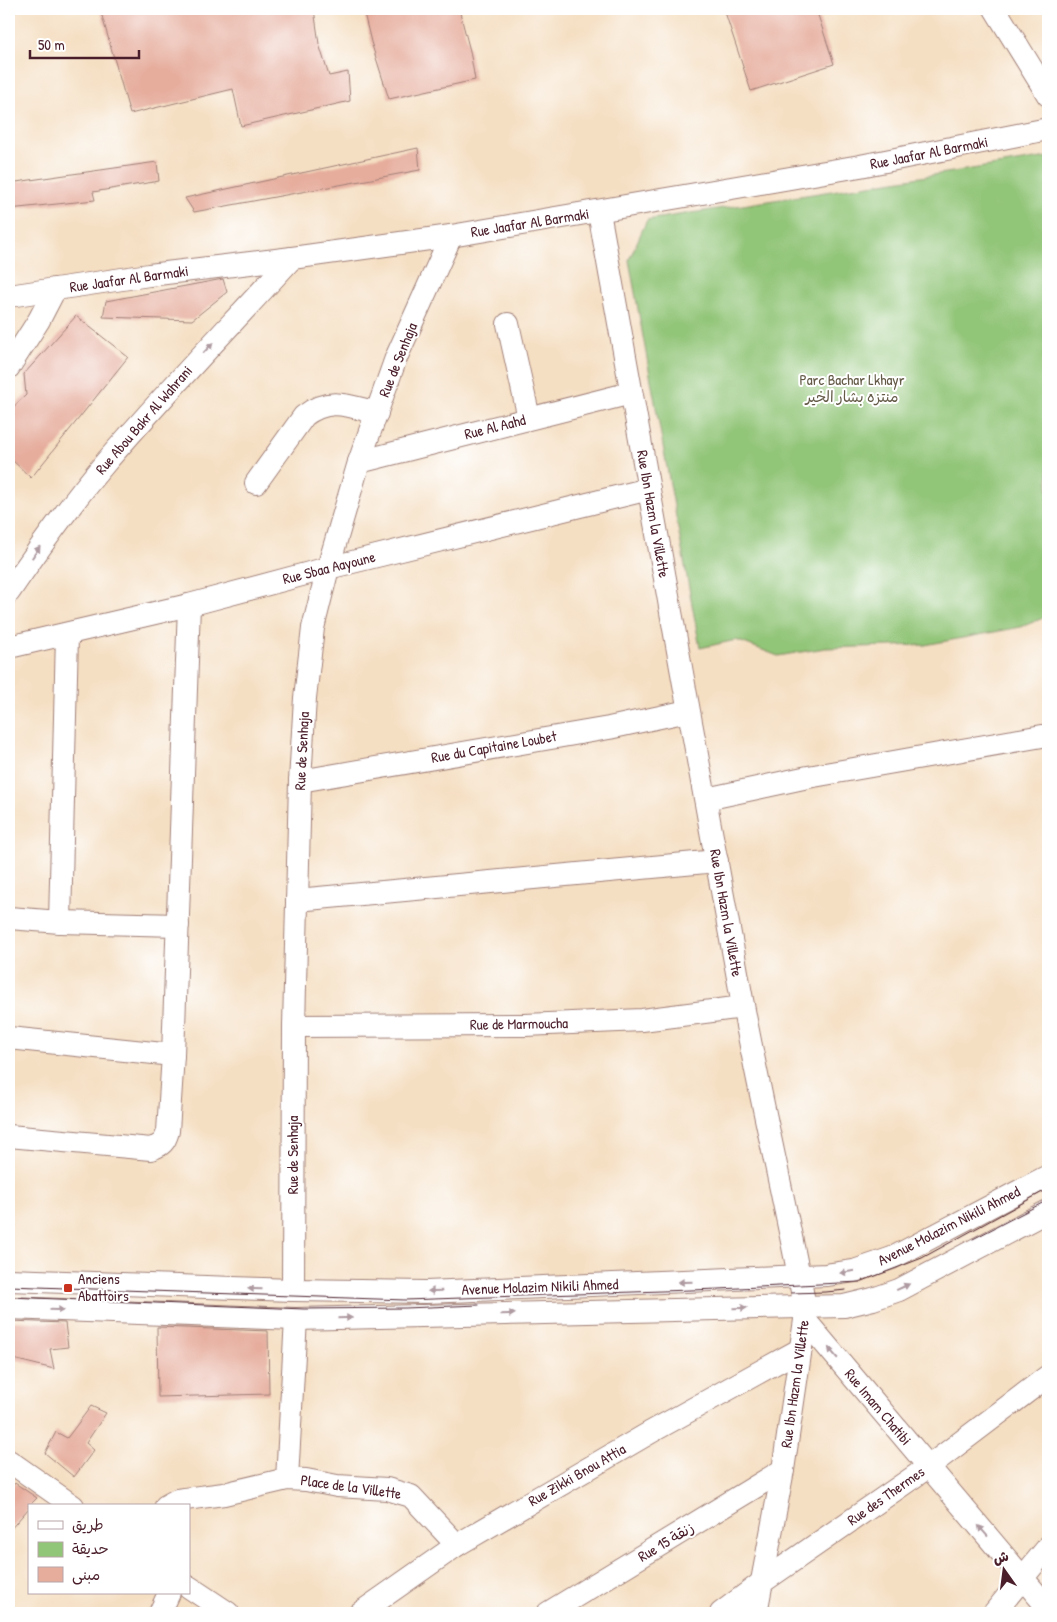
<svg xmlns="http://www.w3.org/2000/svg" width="1057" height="1622" viewBox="0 0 1057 1622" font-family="'Patrick Hand','Playpen Sans Arabic',sans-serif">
  <rect width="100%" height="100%" fill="#fff"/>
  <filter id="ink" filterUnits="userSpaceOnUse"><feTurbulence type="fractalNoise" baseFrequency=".02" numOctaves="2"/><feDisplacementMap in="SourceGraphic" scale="10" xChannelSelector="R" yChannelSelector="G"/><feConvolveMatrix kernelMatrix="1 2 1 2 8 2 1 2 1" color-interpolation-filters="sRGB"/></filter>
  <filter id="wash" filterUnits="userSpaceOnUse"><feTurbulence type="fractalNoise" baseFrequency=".0096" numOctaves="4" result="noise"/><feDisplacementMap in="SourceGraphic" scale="20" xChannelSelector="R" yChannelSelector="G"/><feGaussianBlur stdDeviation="1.12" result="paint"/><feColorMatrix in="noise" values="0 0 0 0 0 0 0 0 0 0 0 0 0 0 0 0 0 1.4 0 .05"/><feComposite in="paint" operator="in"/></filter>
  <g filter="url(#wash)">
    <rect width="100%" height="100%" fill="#f5dfc3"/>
    <polygon fill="#91c577" stroke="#6e7251" points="1048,157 1048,616 1021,627 925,645 825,648 778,656 736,640 700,648 629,260 647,220"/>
    <g id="blocks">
      <g fill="#e6ad9d">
        <polygon points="100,9 314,9 319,44 329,76 348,72 350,101 241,126 233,89 130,114"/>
        <polygon points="363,9 459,9 470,51 475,80 389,99 371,42"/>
        <polygon points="724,9 816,9 834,64 751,91"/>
        <polygon points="418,148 420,170 194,212 185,198"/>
        <polygon points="157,162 159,181 93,192 95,200 9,209 9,183"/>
        <polygon points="223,279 227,292 192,320 103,317 106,301"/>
        <polygon points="76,316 128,357 31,478 9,457 9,411 26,395 24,374"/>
        <polygon points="9,1321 65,1323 68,1347 50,1349 54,1369 9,1358"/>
        <polygon points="157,1327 268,1331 269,1394 158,1397"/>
        <polygon points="91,1406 106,1413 86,1443 94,1450 74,1477 45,1453 56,1432 67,1438"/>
        <polygon points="15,1483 37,1498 29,1506 29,1508 9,1531 9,1491"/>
      </g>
    </g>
  </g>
  <g filter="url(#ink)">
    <use href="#blocks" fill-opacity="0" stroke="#a07f77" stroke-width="1"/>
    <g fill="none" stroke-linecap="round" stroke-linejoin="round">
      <g stroke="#a07f77" stroke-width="24">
        <g id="minor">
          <polyline points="995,9 1048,95"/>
          <path d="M 599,212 C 646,476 694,741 743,1005 C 762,1106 786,1206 805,1307 L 805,1320 L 783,1470 L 756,1613"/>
          <polyline points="9,296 149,275 292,258 451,236 860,166 1048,129"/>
          <polyline points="508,324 529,418"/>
          <polyline points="9,367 39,320 55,289"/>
          <polyline points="359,462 631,393"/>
          <path d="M 256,483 L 304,416 C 329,396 349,406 377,413"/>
          <path d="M 9,592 C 39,548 71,503 106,462 C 166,392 230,326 292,258"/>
          <polyline points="9,647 189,605 328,568 649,489"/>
          <polyline points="300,781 609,728 688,711"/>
          <polyline points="706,799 808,777 1048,735"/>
          <polyline points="297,900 717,861"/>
          <polyline points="9,918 60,922 178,925"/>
          <polyline points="60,922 67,635"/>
          <polyline points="294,1026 525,1025 642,1020 743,1007"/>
          <polyline points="9,1038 173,1055"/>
          <path d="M 9,1136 L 151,1149 C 162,1145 165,1142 168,1131 L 173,1055 L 189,605"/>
          <polyline points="9,1280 293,1290 426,1292 826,1275 854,1271 892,1258 1048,1176"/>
          <polyline points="293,1290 294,1026 300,781 305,698 313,628 328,568 359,462 396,358 451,236"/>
          <polyline points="9,1308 296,1319 844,1306 873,1299 899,1290 1048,1211"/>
          <polyline points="805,1320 1048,1608"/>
          <polyline points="9,1461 73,1506"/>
          <polyline points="287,1479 296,1319"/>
          <polyline points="166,1506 177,1500 224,1494 287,1479 306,1480 337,1486 387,1489 411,1496 457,1545"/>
          <polyline points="189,1587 228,1613"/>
          <polyline points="160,1613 169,1593"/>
          <polyline points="360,1613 457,1545 651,1432 801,1349"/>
          <polyline points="548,1613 783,1470"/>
          <polyline points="721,1613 761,1583 928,1467 1048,1376"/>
          <polyline points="994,1613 1048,1547"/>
        </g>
      </g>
      <use href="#minor" stroke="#fff" stroke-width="22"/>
      <g stroke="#4a1f2b" stroke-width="1">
        <polyline points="973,1239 1048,1200"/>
        <polyline points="9,1286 405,1300 719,1289 860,1282 922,1258 1048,1189"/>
        <polyline points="791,1293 826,1292 846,1290"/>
        <polyline points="9,1297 304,1309 405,1308 479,1305"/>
      </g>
    </g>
    <defs><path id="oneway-solid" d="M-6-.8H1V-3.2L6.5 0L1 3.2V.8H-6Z" transform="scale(1.25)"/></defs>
    <g fill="#ae9aa0">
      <use href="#oneway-solid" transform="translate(208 348) rotate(-47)"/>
      <use href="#oneway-solid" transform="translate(36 552) rotate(-56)"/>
      <use href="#oneway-solid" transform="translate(847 1272) rotate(171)"/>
      <use href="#oneway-solid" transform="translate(685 1282) rotate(178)"/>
      <use href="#oneway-solid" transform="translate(903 1287) rotate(-25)"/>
      <use href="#oneway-solid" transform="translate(255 1289) rotate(-178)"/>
      <use href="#oneway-solid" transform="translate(435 1291) rotate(178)"/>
      <use href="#oneway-solid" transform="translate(740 1308) rotate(-1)"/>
      <use href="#oneway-solid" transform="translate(57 1310) rotate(2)"/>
      <use href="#oneway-solid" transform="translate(508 1314) rotate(-1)"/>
      <use href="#oneway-solid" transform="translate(345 1318) rotate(-1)"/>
      <use href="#oneway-solid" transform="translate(833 1353) rotate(-130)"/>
      <use href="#oneway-solid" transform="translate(983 1531) rotate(-131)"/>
    </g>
  </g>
  <rect fill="#c8321e" stroke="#fff" stroke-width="2" x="63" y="1283" width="10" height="10" rx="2.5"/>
  <g text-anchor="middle" stroke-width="4" stroke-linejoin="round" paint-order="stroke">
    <g font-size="15" fill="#4a1f2b" stroke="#fff">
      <text transform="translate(929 153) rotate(-11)" y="5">Rue Jaafar Al Barmaki</text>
      <text transform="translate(530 223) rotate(-9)" y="5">Rue Jaafar Al Barmaki</text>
      <text transform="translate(129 279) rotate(-8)" y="5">Rue Jaafar Al Barmaki</text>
      <text transform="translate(398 360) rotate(-68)" y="5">Rue de Senhaja</text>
      <text transform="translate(144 420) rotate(-49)" y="5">Rue Abou Bakr Al Wahrani</text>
      <text transform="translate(495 427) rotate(-14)" y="5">Rue Al Aahd</text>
      <text transform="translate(653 514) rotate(80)" y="5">Rue Ibn Hazm la Villette</text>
      <text transform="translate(329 568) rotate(-14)" y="5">Rue Sbaa Aayoune</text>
      <text transform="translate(494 747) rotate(-10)" y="5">Rue du Capitaine Loubet</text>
      <text transform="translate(302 751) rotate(-87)" y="5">Rue de Senhaja</text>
      <text transform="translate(726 913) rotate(80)" y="5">Rue Ibn Hazm la Villette</text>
      <text transform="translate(519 1024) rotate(-1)" y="5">Rue de Marmoucha</text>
      <text transform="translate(293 1155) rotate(-90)" y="5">Rue de Senhaja</text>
      <text transform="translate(949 1226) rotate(-27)" y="5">Avenue Molazim Nikili Ahmed</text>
      <text transform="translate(540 1287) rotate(-2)" y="5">Avenue Molazim Nikili Ahmed</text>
      <text transform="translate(795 1384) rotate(-82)" y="5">Rue Ibn Hazm la Villette</text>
      <text transform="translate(878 1407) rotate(50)" y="5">Rue Imam Chatibi</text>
      <text transform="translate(577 1475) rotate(-30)" y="5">Rue Zikki Bnou Attia</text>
      <text transform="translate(351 1487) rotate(8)" y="5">Place de la Villette</text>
      <text transform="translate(886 1496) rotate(-35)" y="5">Rue des Thermes</text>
      <text transform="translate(666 1542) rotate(-31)" y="5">Rue 15 زنقة</text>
    </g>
    <g font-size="15" fill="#635946" stroke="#fff">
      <text x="852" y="385">Parc Bachar Lkhayr<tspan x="852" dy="17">منتزه بشار الخير</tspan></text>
    </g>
    <g font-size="15" fill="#4a1f2b" stroke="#fff" text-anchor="start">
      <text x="78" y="1284">Anciens<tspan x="78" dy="17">Abattoirs</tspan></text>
    </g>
  </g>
  <rect width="1057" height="1622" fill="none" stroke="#fff" stroke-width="30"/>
  <rect x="28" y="1504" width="162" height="90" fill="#ffffff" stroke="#b7a5aa"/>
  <rect x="38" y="1521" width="25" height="8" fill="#ffffff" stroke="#b7a5aa"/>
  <text x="72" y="1530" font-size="15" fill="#4a1f2b">طريق</text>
  <rect x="38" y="1542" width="25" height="15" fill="#91c577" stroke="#b7a5aa"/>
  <text x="72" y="1554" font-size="15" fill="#4a1f2b">حديقة</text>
  <rect x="38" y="1567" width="25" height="15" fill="#e6ad9d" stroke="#b7a5aa"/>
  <text x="72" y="1580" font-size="15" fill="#4a1f2b">مبنى</text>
  <g transform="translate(1004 1570) rotate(346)" stroke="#ffffff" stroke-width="4" paint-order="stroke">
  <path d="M0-4L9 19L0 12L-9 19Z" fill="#4a1f2b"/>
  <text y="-8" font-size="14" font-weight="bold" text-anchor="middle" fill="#4a1f2b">ش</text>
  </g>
  <path d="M30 50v8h109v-8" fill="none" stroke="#4a1f2b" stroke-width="2.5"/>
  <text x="38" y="50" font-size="15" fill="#4a1f2b" stroke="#ffffff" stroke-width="4" paint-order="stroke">50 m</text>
</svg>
